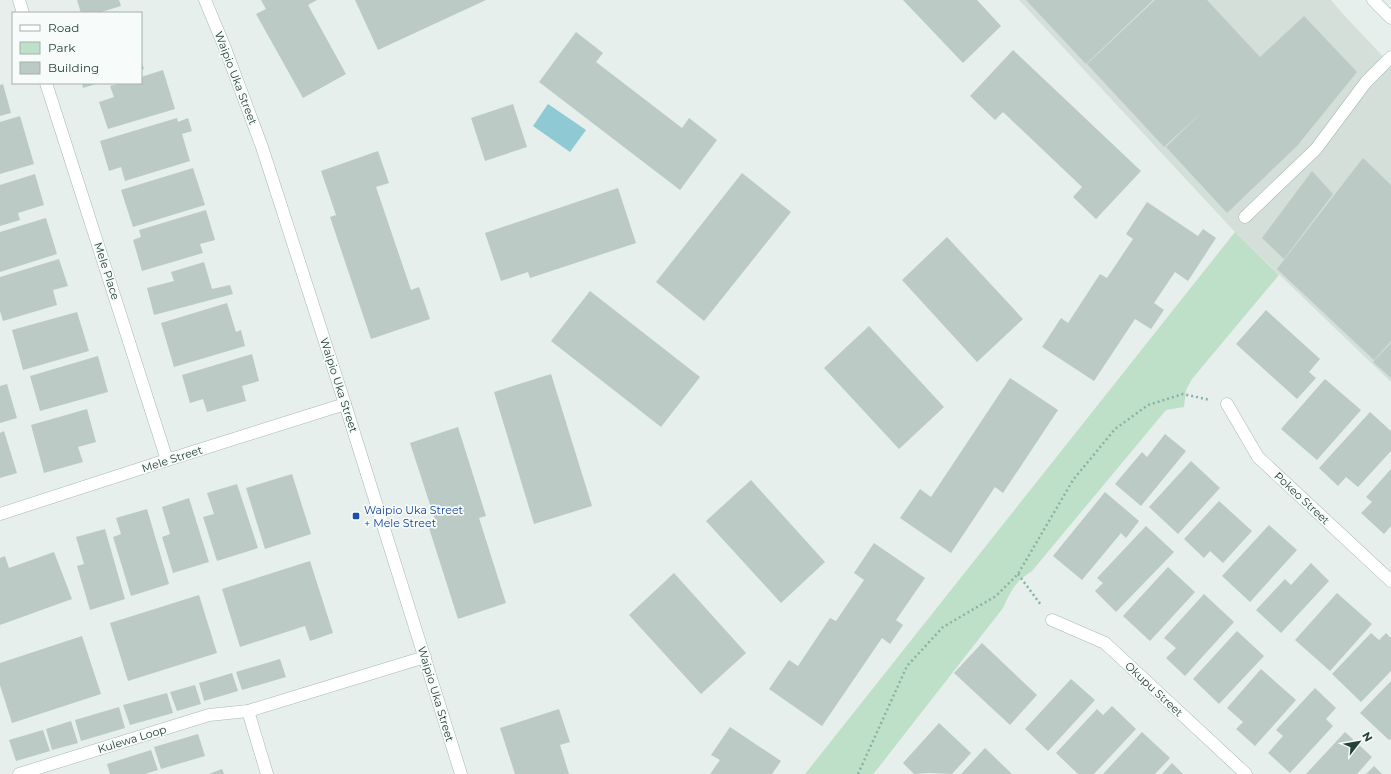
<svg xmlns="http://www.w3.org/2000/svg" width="1391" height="774" viewBox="0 0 1391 774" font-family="Montserrat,sans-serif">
  <rect width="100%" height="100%" fill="#e6efeb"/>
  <polygon fill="#d4dfda" points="1019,0 1331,0 1342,13 1391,65 1391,382 1235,232"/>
  <path fill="#bfe0c8" d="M 1235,232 L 1279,275 L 1192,379 L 1186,390 L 1184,407 L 1166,410 L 1032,571 C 1014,583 1012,589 1003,608 L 875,772 L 873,774 L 805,774 Z"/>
  <polygon fill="#8ec9d4" points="548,104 586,130 570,152 533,126"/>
  <g fill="#bbcac4">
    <polygon points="77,0 119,0 121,6 98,13 81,13"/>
    <polygon points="261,0 317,0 308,5 346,74 303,98 256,14 266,9"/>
    <polygon points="355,0 486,0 378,50"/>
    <polygon points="903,0 977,0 1001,26 963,63"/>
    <polygon points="1026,0 1153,0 1086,64"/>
    <polygon points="1155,0 1207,0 1260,57 1304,16 1357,72 1297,146 1227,213 1166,147 1204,110 1164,147 1087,64"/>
    <polygon points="576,32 603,53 596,62 682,128 689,118 717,140 680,190 539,82"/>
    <polygon points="1013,50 1141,171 1096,219 1073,197 1082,187 1003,112 995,120 970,96"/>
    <polygon points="141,60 144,69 141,70"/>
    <polygon points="163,70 175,109 108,129 99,102 114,97 110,86 121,83 141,83 141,77"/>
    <polygon points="82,83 99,83 83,88"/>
    <polygon points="3,84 11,113 0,116 0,85"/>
    <polygon points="513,104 527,147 485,161 471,118"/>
    <polygon points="20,116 34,164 0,174 0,122"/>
    <polygon points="177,118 178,122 188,118 192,131 182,134 190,161 125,181 121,167 109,171 100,141"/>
    <polygon points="378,151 389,183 376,187 411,290 419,287 430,319 371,339 330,217 336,215 321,171"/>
    <polygon points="1363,158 1391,185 1391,341 1374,360 1277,269"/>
    <polygon points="193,168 205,205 133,227 121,190"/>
    <polygon points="1312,171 1333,194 1284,259 1262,238"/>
    <polygon points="742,173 791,212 704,321 656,282"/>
    <polygon points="35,174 44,205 18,213 20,220 0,226 0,185"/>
    <polygon points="618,188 636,243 530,278 528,272 501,281 485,233"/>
    <polygon points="1147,202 1198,236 1203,229 1216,238 1188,281 1175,272 1154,303 1164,310 1151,329 1135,319 1094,381 1042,347 1061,318 1068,323 1100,274 1107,278 1133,239 1126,234"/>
    <polygon points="206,210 215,240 200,244 203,253 142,271 133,240 141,237 139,230"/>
    <polygon points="46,218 57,254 0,272 0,232"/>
    <polygon points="947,237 1023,319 977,362 902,280"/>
    <polygon points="59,259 68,286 53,290 57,305 3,321 0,311 0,277"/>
    <polygon points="204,262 212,289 230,285 233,294 154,315 147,288 174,281 171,272"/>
    <polygon points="590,291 700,377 661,427 551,341"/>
    <polygon points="227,303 236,332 241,330 245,346 174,367 161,323"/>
    <polygon points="1266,310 1320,359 1309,372 1316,378 1297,399 1236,344"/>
    <polygon points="77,312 89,351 23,370 12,330"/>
    <polygon points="869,326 944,407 899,449 824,368"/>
    <polygon points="1391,343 1391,378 1373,362"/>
    <polygon points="252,354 259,381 242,386 246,401 207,412 203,399 190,403 182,375"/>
    <polygon points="98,356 108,392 40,411 30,376"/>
    <polygon points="551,374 592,506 534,524 494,392"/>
    <polygon points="1010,378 1058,410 1003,493 995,487 951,553 900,518 920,489 931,497"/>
    <polygon points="1325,379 1361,410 1317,460 1281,429"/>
    <polygon points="7,384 17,418 0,423 0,386"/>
    <polygon points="87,409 96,442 78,447 83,462 44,473 31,425"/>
    <polygon points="1370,412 1391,431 1391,451 1358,487 1346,477 1338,486 1319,468"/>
    <polygon points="458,427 486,516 479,518 506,603 458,619 429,528 437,526 410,443"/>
    <polygon points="4,431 17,473 0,478 0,433"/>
    <polygon points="1165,434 1186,451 1141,506 1115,484 1142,452 1147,457"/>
    <polygon points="1191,461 1220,488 1178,534 1149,507"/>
    <polygon points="1391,469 1391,526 1384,534 1361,513 1372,502 1366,497"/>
    <polygon points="292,474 311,534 265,549 246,488"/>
    <polygon points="751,480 825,562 781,603 706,521"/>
    <polygon points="237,484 258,548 217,561 203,517 214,514 207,493"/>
    <polygon points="1105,492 1139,521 1126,538 1121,533 1082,580 1053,556"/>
    <polygon points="189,498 209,562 173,573 162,537 170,534 162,507"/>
    <polygon points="1219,501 1252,531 1223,563 1210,551 1204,558 1184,539"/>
    <polygon points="147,509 169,584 131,596 113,537 121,534 116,518"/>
    <polygon points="1269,525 1297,550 1250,602 1222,576"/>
    <polygon points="1146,526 1174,552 1116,612 1095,591 1103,583 1097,578"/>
    <polygon points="105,529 125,599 90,610 77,566 84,564 76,537"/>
    <polygon points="874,543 925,578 896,620 903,625 890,644 882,638 822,726 769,689 789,660 798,666 830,618 836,621 864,580 854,573"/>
    <polygon points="54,552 72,599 0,625 0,558 5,556 9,568"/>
    <polygon points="310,561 333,633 310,641 305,626 240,647 222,589"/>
    <polygon points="1311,563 1329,581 1281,633 1256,610 1285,579 1291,585"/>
    <polygon points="1168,567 1195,592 1150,641 1123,616"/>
    <polygon points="674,573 746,653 701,694 629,615"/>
    <polygon points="1337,593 1372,624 1330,671 1295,640"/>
    <polygon points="1204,594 1234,622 1185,676 1166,658 1176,648 1164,638"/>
    <polygon points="199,595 217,653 128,681 110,623"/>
    <polygon points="1237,631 1264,656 1219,704 1193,679"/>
    <polygon points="1371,633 1379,640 1386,633 1391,638 1391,671 1361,702 1332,674"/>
    <polygon points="82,636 101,694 12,723 0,685 0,663"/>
    <polygon points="982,643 1037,695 1010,725 954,673"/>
    <polygon points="280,659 286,677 242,690 236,672"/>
    <polygon points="1261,669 1296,700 1255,746 1236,729 1243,722 1227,708"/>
    <polygon points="232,673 238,691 204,701 199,683"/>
    <polygon points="1071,679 1095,700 1048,751 1025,729"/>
    <polygon points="1391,681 1391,739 1389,740 1360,713"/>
    <polygon points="195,685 201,704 177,711 170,692"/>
    <polygon points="1315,688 1336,708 1326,719 1333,726 1290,773 1268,753 1283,736 1276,730"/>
    <polygon points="167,693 173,713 130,725 123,705"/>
    <polygon points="1112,706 1136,729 1094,774 1078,774 1056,753 1097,709 1103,715"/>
    <polygon points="119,707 125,728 81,741 75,720"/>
    <polygon points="559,709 570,742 560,745 569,774 515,774 500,728"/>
    <polygon points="71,721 78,743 52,750 46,729"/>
    <polygon points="939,723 971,753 952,774 929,773 914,774 903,763"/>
    <polygon points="730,727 781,761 772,774 710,774 720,760 711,755"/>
    <polygon points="43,730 50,751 16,761 9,740"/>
    <polygon points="1142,732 1170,758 1155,774 1103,774"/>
    <polygon points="1345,732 1372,757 1357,774 1306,774"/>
    <polygon points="198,734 205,756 161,769 154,747"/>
    <polygon points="985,748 1012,774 961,774"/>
    <polygon points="151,750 158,770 145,774 110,774 107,764"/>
    <polygon points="1172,763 1183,774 1162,774"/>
    <polygon points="1374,766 1382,774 1366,774"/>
    <polygon points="222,769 224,774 209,774"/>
  </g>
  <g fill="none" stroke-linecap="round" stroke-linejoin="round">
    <g stroke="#a8b8b2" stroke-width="13">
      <g id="service">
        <polyline points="1245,217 1316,149 1366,82 1391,57"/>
        <polyline points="248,711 267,774"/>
        <polyline points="19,774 209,715 248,711 304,694"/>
      </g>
    </g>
    <g stroke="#a8b8b2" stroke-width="13">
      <g id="minor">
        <polyline points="19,0 23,13"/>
        <polyline points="46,83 167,460"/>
        <polyline points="1227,404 1258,457 1391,581"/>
        <polyline points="0,514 167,460 345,404"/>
        <polyline points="1052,620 1105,643 1246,774"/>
        <polyline points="304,694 425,657"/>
      </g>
    </g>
    <g stroke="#a8b8b2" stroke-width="13">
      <g id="tertiary">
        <polyline points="205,0 225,48 262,147 345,404 461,774"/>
        <polyline points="1373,0 1391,18"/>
      </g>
    </g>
    <g stroke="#86b3a5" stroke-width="2.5" stroke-dasharray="2 3" stroke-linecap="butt">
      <polyline points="1018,574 1041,605"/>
      <polyline points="858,774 907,666 943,627 996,596 1018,574 1073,480 1115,429 1148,405 1183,394 1210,400"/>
    </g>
    <use href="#service" stroke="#fff" stroke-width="12"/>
    <use href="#minor" stroke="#fff" stroke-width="12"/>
    <use href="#tertiary" stroke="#fff" stroke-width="12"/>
  </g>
  <rect fill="#1a4fb4" stroke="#f7fbf9" stroke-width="1.5" x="352" y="512" width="8" height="8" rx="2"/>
  <g text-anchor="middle" stroke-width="3.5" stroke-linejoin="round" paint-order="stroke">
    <g font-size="11" fill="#24423a" stroke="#f7fbf9">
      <text transform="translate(236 78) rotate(69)" y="4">Waipio Uka Street</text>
      <text transform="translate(107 271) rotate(72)" y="4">Mele Place</text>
      <text transform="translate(339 385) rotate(72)" y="4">Waipio Uka Street</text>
      <text transform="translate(172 459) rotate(-18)" y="4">Mele Street</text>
      <text transform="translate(1302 498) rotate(43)" y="4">Pokeo Street</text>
      <text transform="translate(1154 689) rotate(43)" y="4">Okupu Street</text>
      <text transform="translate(436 694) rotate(73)" y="4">Waipio Uka Street</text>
      <text transform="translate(132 739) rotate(-17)" y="4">Kulewa Loop</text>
    </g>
    <g font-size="11" fill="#164399" stroke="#f7fbf9" text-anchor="start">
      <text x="364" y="514">Waipio Uka Street<tspan x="364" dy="13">+ Mele Street</tspan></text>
    </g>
  </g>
  <rect x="12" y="12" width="130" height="72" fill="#f7fbf9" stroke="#a3b1ad"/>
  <rect x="20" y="25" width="20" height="6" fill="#ffffff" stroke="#a3b1ad"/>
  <text x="48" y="32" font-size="12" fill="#24423a">Road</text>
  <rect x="20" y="42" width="20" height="12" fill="#bfe0c8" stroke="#a3b1ad"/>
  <text x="48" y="52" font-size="12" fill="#24423a">Park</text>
  <rect x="20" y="62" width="20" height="12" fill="#bbcac4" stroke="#a3b1ad"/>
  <text x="48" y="72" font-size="12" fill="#24423a">Building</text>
  <g transform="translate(1359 742) rotate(59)" stroke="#f7fbf9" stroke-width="3" paint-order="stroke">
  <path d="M0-3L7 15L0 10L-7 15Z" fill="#24423a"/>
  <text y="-6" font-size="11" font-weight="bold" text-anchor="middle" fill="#24423a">N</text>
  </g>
</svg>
